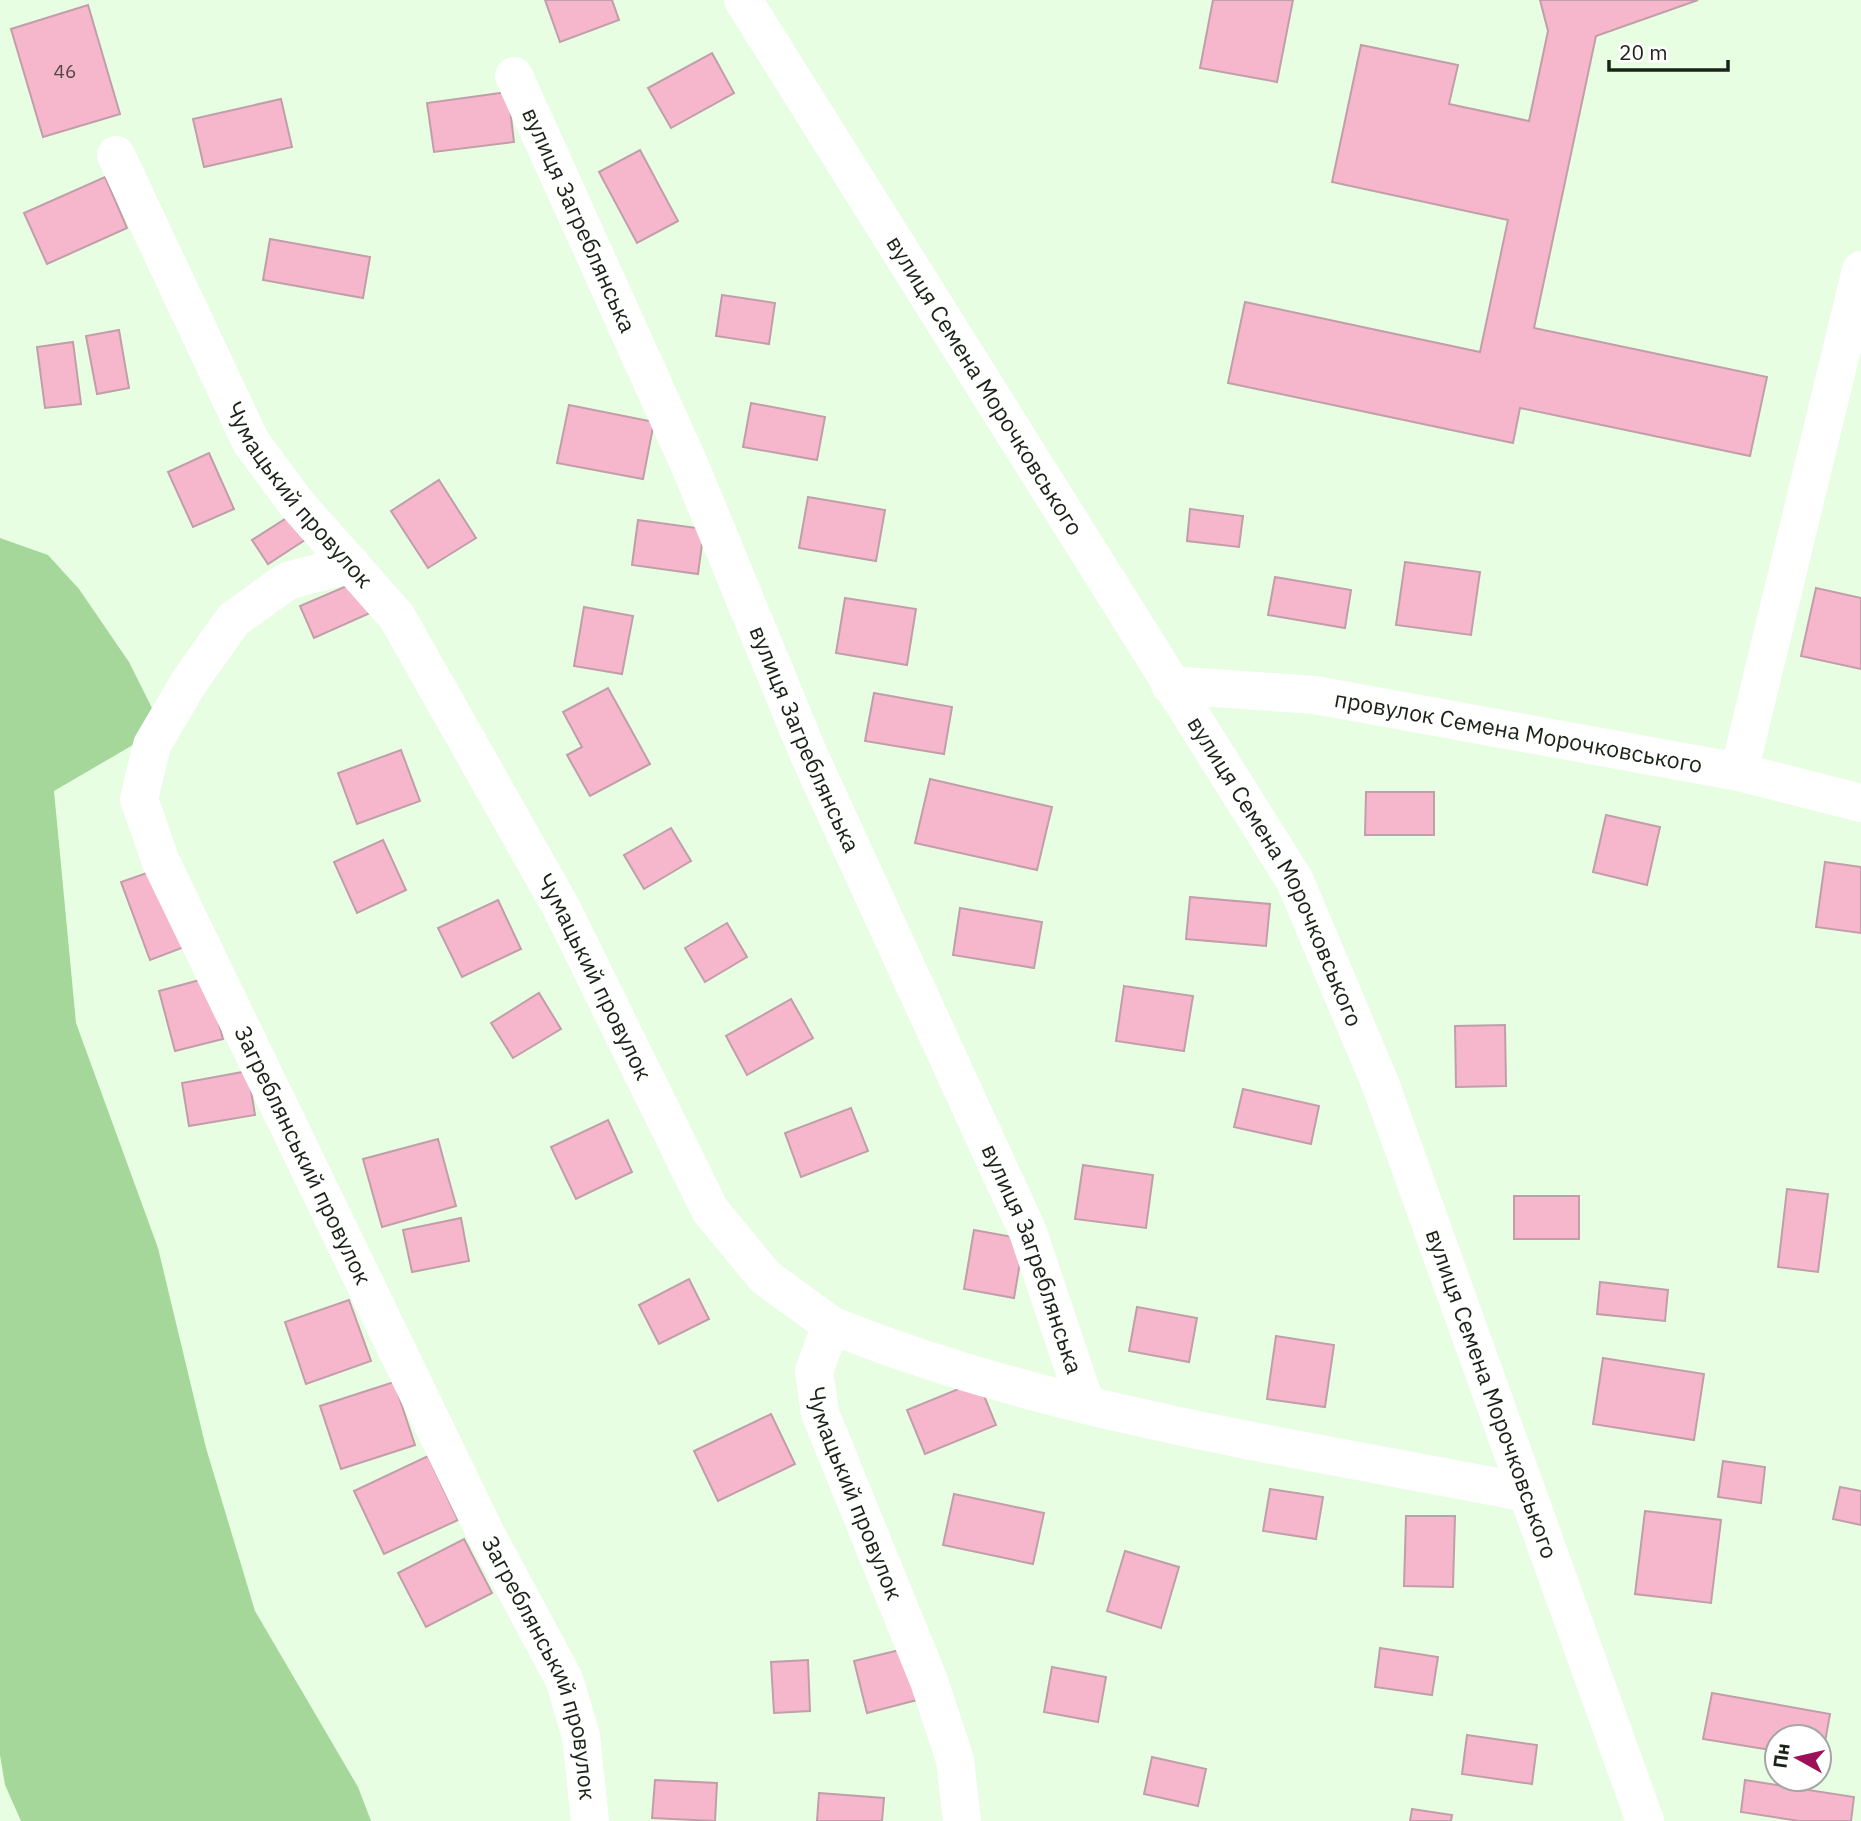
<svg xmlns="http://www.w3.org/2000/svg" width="1861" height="1821" viewBox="0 0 1861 1821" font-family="'IBM Plex Sans',sans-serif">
  <rect width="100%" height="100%" fill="#e7fee2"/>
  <polygon fill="#a5d79b" points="0,538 48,555 79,589 129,662 162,728 54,791 76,1023 158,1248 206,1448 255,1611 358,1787 371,1821 21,1821 5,1785 0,1755"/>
  <g fill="#f6b7cc" stroke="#c19ea9" stroke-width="2">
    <polygon points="545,0 612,0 619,20 560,42"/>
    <polygon points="1213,0 1293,0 1277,82 1200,68"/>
    <polygon points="1540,0 1698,0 1596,36 1534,328 1767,377 1750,456 1520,408 1513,443 1228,383 1245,302 1480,352 1508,220 1332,182 1361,45 1458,65 1449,104 1529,121 1548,31"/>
    <polygon points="88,5 120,114 43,137 11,29"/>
    <polygon points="712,53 734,93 671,128 648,88"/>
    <polygon points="508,92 514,142 434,152 427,103"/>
    <polygon points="281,99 292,147 204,167 193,119"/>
    <polygon points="640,150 678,221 637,243 599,172"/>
    <polygon points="105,177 127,228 47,264 24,213"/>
    <polygon points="270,239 370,257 363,298 263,280"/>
    <polygon points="722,295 775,303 769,344 716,336"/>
    <polygon points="119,330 129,388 97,394 86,336"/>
    <polygon points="73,342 81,404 45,408 37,347"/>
    <polygon points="751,403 825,417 817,460 743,447"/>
    <polygon points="569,405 654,422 643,479 557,463"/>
    <polygon points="209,453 234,509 193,527 168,472"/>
    <polygon points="439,480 476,538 428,568 391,511"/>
    <polygon points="808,497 885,510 876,561 799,548"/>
    <polygon points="1190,509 1243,516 1239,547 1187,541"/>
    <polygon points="293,514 308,538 268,564 252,540"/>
    <polygon points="638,520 704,529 698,574 632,565"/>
    <polygon points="1405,562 1480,572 1471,635 1396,625"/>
    <polygon points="1275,577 1351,590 1345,628 1268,615"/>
    <polygon points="356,582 370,613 314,638 300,606"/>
    <polygon points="1816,588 1861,598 1861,669 1801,656"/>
    <polygon points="845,598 916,609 907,665 836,653"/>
    <polygon points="584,607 633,616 622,674 574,666"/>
    <polygon points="608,688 650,764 590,796 567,755 582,747 563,712"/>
    <polygon points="874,693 952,707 944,754 865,741"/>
    <polygon points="401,750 420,801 357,824 338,773"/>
    <polygon points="930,779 1052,807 1037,870 915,843"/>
    <polygon points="1366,792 1434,792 1434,835 1365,835"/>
    <polygon points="1606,815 1660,827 1647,885 1593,872"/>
    <polygon points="671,828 691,861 644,889 624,855"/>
    <polygon points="383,840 406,890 357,913 334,862"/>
    <polygon points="1825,862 1861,867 1861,933 1816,927"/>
    <polygon points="158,869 187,946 150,960 121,882"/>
    <polygon points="1190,897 1270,904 1266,946 1186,939"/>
    <polygon points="498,900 521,949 462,977 438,928"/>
    <polygon points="960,908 1042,922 1034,968 953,955"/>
    <polygon points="727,923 747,957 705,982 685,948"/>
    <polygon points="207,978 223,1039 175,1051 159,991"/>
    <polygon points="1124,986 1193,996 1184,1051 1116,1041"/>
    <polygon points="539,993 561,1029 513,1058 491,1023"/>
    <polygon points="791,999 813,1038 747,1075 726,1036"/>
    <polygon points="1505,1025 1506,1086 1456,1087 1455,1026"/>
    <polygon points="248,1071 255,1115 189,1126 182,1083"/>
    <polygon points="1243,1089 1319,1106 1311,1144 1234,1127"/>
    <polygon points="851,1108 868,1151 801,1177 785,1133"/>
    <polygon points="608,1120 632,1172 576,1199 551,1147"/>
    <polygon points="438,1139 456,1206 382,1227 363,1159"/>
    <polygon points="1083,1165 1153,1175 1146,1228 1075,1219"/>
    <polygon points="1787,1189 1828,1194 1818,1272 1778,1267"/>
    <rect x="1514" y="1196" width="65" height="43"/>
    <polygon points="461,1218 469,1261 412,1272 403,1230"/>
    <polygon points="974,1230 1024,1239 1014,1298 964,1289"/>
    <polygon points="689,1279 709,1319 659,1344 639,1305"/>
    <polygon points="1600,1282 1668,1290 1665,1321 1597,1314"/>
    <polygon points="349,1300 371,1361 306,1384 285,1322"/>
    <polygon points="1137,1307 1197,1318 1189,1362 1129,1351"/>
    <polygon points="1276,1336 1334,1345 1325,1407 1267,1399"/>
    <polygon points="1603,1358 1704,1374 1694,1440 1593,1424"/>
    <polygon points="978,1381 996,1425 925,1454 907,1410"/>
    <polygon points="394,1382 415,1445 341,1469 320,1406"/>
    <polygon points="771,1414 795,1464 718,1501 694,1451"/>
    <polygon points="428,1456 458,1520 384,1554 354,1491"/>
    <polygon points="1723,1461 1765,1467 1761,1503 1718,1497"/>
    <polygon points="1840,1487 1861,1491 1861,1525 1833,1519"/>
    <polygon points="1270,1489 1323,1497 1316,1539 1263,1531"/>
    <polygon points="954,1494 1044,1513 1033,1564 943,1545"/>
    <polygon points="1645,1511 1721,1520 1711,1603 1635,1594"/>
    <polygon points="1406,1516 1455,1516 1453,1587 1404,1586"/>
    <polygon points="464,1539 492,1593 426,1627 398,1573"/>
    <polygon points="1125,1551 1179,1567 1161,1628 1107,1611"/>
    <polygon points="908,1648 921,1699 867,1713 854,1661"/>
    <polygon points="1380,1648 1438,1657 1432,1695 1375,1687"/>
    <polygon points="808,1660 810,1711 774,1713 771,1662"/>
    <polygon points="1052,1667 1106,1677 1098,1722 1044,1712"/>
    <polygon points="1712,1693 1830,1714 1822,1759 1819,1759 1819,1737 1777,1737 1777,1751 1703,1739"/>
    <polygon points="1467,1735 1537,1745 1532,1784 1462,1774"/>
    <polygon points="1152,1757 1206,1769 1198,1806 1144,1794"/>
    <polygon points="655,1780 717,1783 715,1821 652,1818"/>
    <polygon points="1745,1780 1854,1797 1851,1821 1799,1821 1741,1812"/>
    <polygon points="819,1793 884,1798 882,1821 817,1821"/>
    <polygon points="1412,1809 1452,1815 1451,1821 1410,1821"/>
  </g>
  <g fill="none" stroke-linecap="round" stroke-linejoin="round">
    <g stroke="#fff" stroke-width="38">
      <path id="s1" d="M 743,0 L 1295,881 L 1380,1083 L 1645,1821"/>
      <path id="s2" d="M 514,76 L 690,466 L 809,755 L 1028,1232 L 1086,1405"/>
      <path id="s3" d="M 116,155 L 251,442 L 296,503 L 397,617 L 561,907 L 710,1210 L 765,1277 L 831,1325 L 814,1371 L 820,1413 L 929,1681 L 955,1760 L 962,1821"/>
      <path id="s4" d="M 351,564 L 287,581 L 233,620 L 189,682 L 152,745 L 139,799 L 161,862 L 486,1534 L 564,1679 L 581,1736 L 590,1821"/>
      <path id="s5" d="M 1170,685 L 1315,695 L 1739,772 L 1861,803"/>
      <polyline points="1739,772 1861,270"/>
      <path d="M 831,1325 C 1051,1414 1295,1447 1527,1493"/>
    </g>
  </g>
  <g text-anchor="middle" stroke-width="5" stroke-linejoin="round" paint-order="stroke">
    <g font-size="19" fill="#524846">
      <text x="65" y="78">46</text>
    </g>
    <g font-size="23" fill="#1b2319" stroke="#fff">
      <text dy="8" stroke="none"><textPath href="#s2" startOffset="158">вулиця Загреблянська</textPath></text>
      <text dy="8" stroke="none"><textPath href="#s1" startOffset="455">вулиця Семена Морочковського</textPath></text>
      <text dy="8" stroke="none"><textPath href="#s3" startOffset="388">Чумацький провулок</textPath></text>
      <text dy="8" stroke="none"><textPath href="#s5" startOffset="352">провулок Семена Морочковського</textPath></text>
      <text dy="8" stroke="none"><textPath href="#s2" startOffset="724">вулиця Загреблянська</textPath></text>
      <text dy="8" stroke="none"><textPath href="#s1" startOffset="1022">вулиця Семена Морочковського</textPath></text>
      <text dy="8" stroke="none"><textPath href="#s3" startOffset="956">Чумацький провулок</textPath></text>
      <text dy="8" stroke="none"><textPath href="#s4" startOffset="730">Загреблянський провулок</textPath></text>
      <text dy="8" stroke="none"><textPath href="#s2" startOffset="1292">вулиця Загреблянська</textPath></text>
      <text dy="8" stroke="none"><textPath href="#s1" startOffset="1589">вулиця Семена Морочковського</textPath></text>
      <text dy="8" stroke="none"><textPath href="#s3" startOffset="1563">Чумацький провулок</textPath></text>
      <text dy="8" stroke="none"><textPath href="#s4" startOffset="1297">Загреблянський провулок</textPath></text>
    </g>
  </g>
  <g transform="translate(1798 1758) rotate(278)"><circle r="33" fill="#ffffff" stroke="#a4a7a3" stroke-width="2"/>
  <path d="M0-5L12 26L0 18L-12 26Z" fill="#9e0f5a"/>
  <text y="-10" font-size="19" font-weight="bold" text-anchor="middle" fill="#1b2319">Пн</text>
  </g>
  <path d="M1609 60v10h119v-10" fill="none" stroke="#1b2319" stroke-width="3.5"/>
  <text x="1619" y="60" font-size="21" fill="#1b2319" stroke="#ffffff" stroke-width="5" paint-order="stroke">20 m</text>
</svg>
